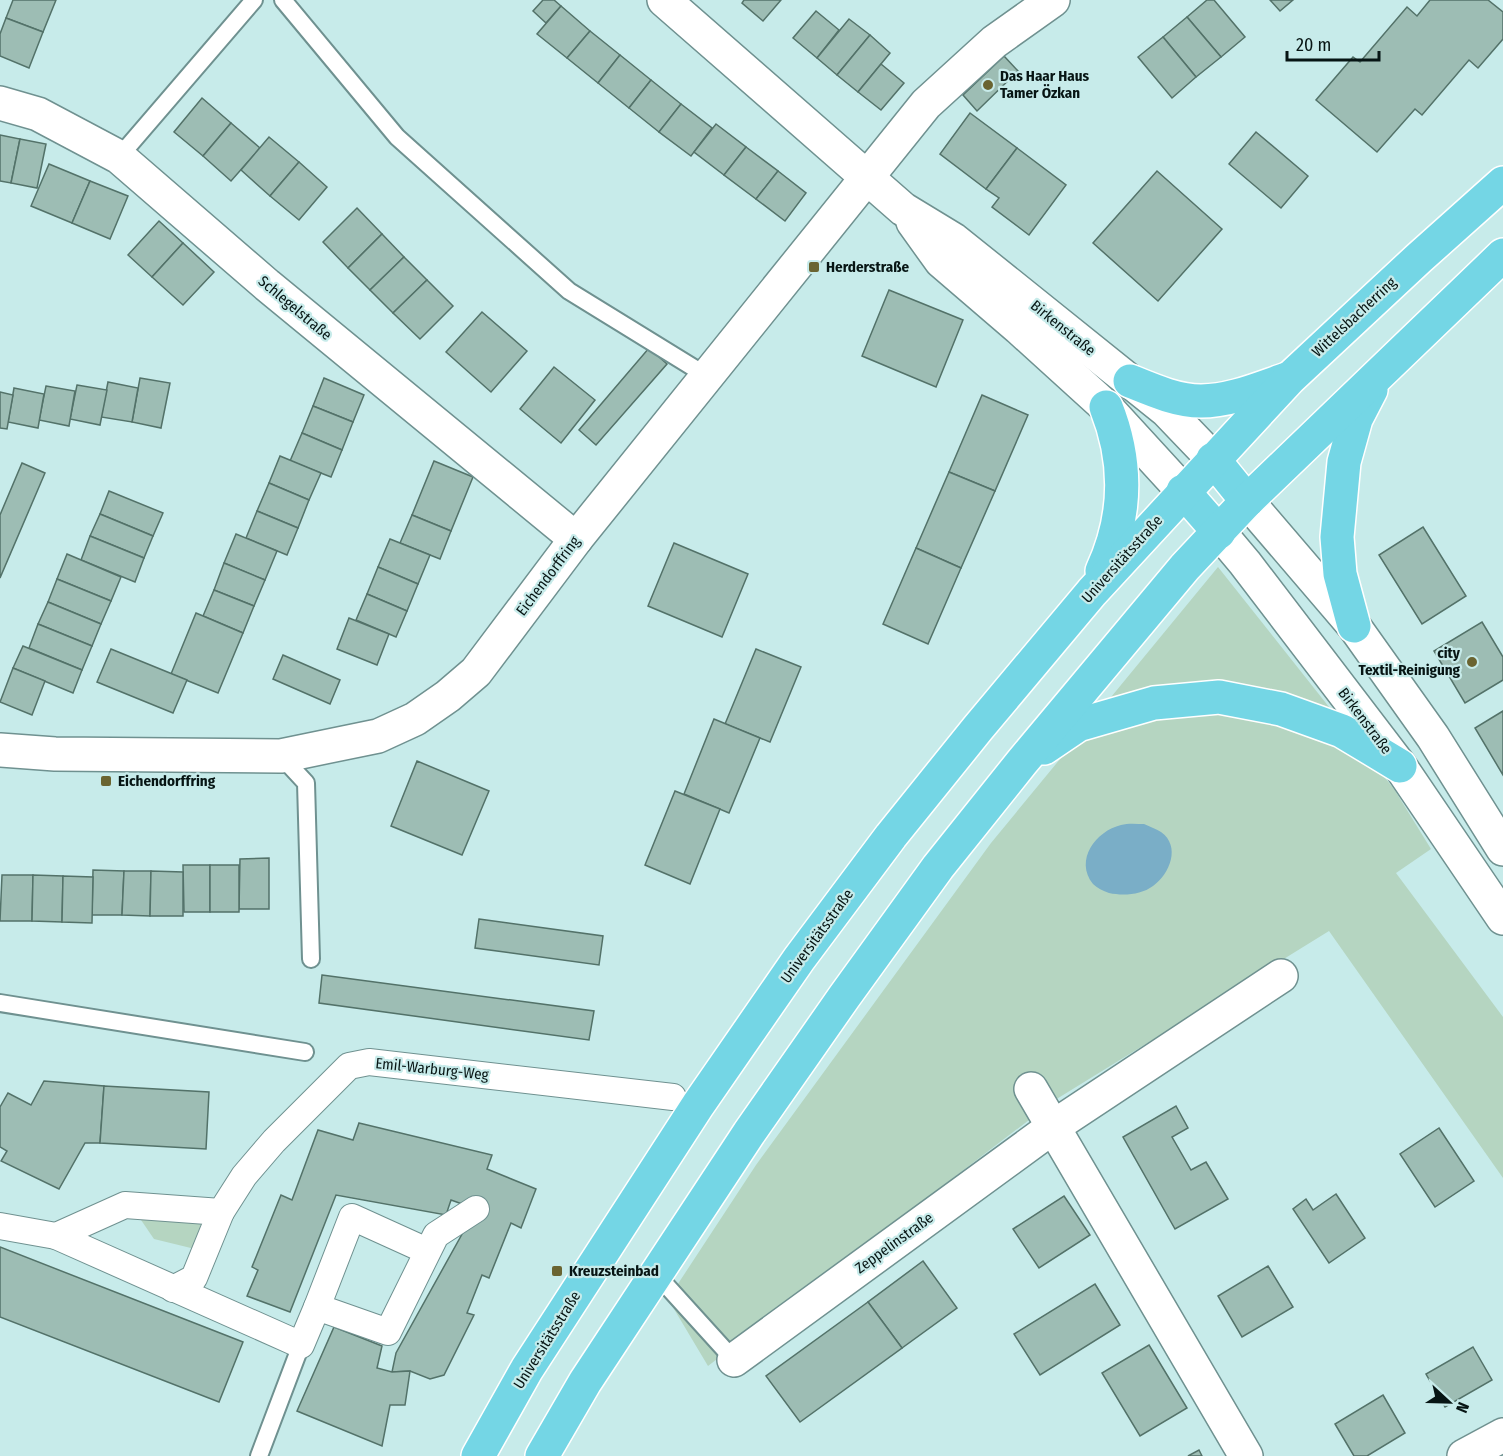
<svg xmlns="http://www.w3.org/2000/svg" width="1503" height="1456" viewBox="0 0 1503 1456" font-family="'Fira Sans Condensed',sans-serif">
  <rect width="100%" height="100%" fill="#c7ebea"/>
  <g fill="#b5d5c1">
    <polygon points="1218,567 1394,789 1431,849 1396,873 1503,1017 1503,1178 1329,931 1055,1100 708,1366 668,1299 756,1165 991,843"/>
    <polygon points="165,1217 202,1220 195,1249 154,1239 141,1220"/>
  </g>
  <path fill="#7aaec7" d="M 1144,824 C 1149,826 1156,829 1161,832 C 1181,846 1170,874 1153,886 C 1141,895 1123,896 1109,893 C 1103,891 1097,888 1093,884 C 1074,860 1096,831 1121,825 C 1128,823 1137,824 1144,824 Z"/>
  <g fill="#9dbdb4" stroke="#537269" stroke-width="1.5">
    <polygon points="13,0 56,0 43,32 6,18"/>
    <polygon points="543,0 554,0 561,6 546,23 533,11"/>
    <polygon points="744,0 781,0 763,21 742,3"/>
    <polygon points="1207,0 1214,0 1245,37 1221,57 1187,17"/>
    <polygon points="1270,0 1293,0 1280,11"/>
    <polygon points="1430,0 1488,0 1503,12 1503,39 1478,68 1469,60 1422,115 1415,109 1377,152 1316,100 1353,57 1360,62 1407,7 1417,16"/>
    <polygon points="561,6 590,31 567,58 537,34"/>
    <polygon points="816,11 839,30 817,58 793,38"/>
    <polygon points="1187,17 1221,57 1196,77 1163,37"/>
    <polygon points="6,18 43,32 29,68 0,56 0,34"/>
    <polygon points="849,19 870,35 837,75 817,58"/>
    <polygon points="590,31 620,55 598,83 567,58"/>
    <polygon points="870,35 890,53 858,92 837,75"/>
    <polygon points="1163,37 1196,77 1172,98 1138,57"/>
    <polygon points="620,55 651,80 629,108 598,83"/>
    <polygon points="1004,56 1018,71 977,111 963,95"/>
    <polygon points="881,64 904,83 881,110 858,92"/>
    <polygon points="651,80 681,104 659,132 629,108"/>
    <polygon points="202,98 231,123 203,156 174,132"/>
    <polygon points="681,104 712,128 691,156 659,132"/>
    <polygon points="970,113 1017,148 986,189 940,154"/>
    <polygon points="231,123 260,148 231,181 203,156"/>
    <polygon points="716,124 746,147 724,175 694,152"/>
    <polygon points="1256,132 1308,176 1281,208 1229,164"/>
    <polygon points="0,135 20,139 11,183 0,181"/>
    <polygon points="269,137 299,162 270,196 241,170"/>
    <polygon points="20,139 46,144 37,188 11,183"/>
    <polygon points="746,147 778,171 756,199 724,175"/>
    <polygon points="1017,148 1066,185 1029,235 992,207 999,198 986,189"/>
    <polygon points="299,162 327,187 299,220 270,196"/>
    <polygon points="49,164 90,181 72,223 31,206"/>
    <polygon points="778,171 806,193 785,221 756,199"/>
    <polygon points="1157,171 1222,229 1158,301 1093,243"/>
    <polygon points="90,181 128,196 110,239 72,223"/>
    <polygon points="357,208 382,234 348,268 323,242"/>
    <polygon points="159,221 183,243 152,277 128,255"/>
    <polygon points="382,234 404,257 370,290 348,268"/>
    <polygon points="183,243 214,272 183,305 152,277"/>
    <polygon points="404,257 427,280 393,313 370,290"/>
    <polygon points="427,280 453,306 420,339 393,313"/>
    <polygon points="889,290 963,320 936,387 862,356"/>
    <polygon points="482,312 527,351 491,392 446,352"/>
    <polygon points="649,348 667,364 596,445 579,430"/>
    <polygon points="554,367 595,400 561,443 520,409"/>
    <polygon points="140,378 170,383 161,428 132,422"/>
    <polygon points="324,378 364,395 353,422 313,406"/>
    <polygon points="108,382 138,388 132,422 101,417"/>
    <polygon points="77,385 107,390 100,425 70,419"/>
    <polygon points="46,386 75,391 69,426 39,420"/>
    <polygon points="14,388 44,394 38,428 8,422"/>
    <polygon points="0,392 13,395 7,429 0,428"/>
    <polygon points="982,395 1028,415 995,491 949,472"/>
    <polygon points="313,406 353,422 342,450 302,433"/>
    <polygon points="302,433 342,450 331,477 290,461"/>
    <polygon points="280,456 321,473 309,500 269,483"/>
    <polygon points="434,461 473,477 451,531 412,515"/>
    <polygon points="22,463 45,473 0,578 0,515"/>
    <polygon points="949,472 995,491 961,568 916,548"/>
    <polygon points="269,483 309,500 298,528 257,511"/>
    <polygon points="109,491 163,513 153,536 100,514"/>
    <polygon points="257,511 298,528 287,555 246,538"/>
    <polygon points="100,514 153,536 144,558 90,536"/>
    <polygon points="412,515 451,531 440,559 400,543"/>
    <polygon points="1423,527 1466,596 1422,624 1379,555"/>
    <polygon points="236,534 277,551 265,580 224,563"/>
    <polygon points="90,536 144,558 135,582 81,560"/>
    <polygon points="390,539 430,555 418,584 378,567"/>
    <polygon points="674,543 748,574 722,637 648,606"/>
    <polygon points="916,548 961,568 928,644 883,624"/>
    <polygon points="67,554 121,577 111,601 57,579"/>
    <polygon points="224,563 265,580 254,606 214,590"/>
    <polygon points="378,567 418,584 407,611 367,594"/>
    <polygon points="57,579 111,601 101,624 48,602"/>
    <polygon points="214,590 254,606 243,633 203,616"/>
    <polygon points="367,594 407,611 396,637 356,620"/>
    <polygon points="48,602 101,624 92,646 38,624"/>
    <polygon points="196,613 243,633 218,693 171,674"/>
    <polygon points="349,618 389,634 377,665 337,649"/>
    <polygon points="1482,622 1503,657 1503,680 1465,703 1434,651"/>
    <polygon points="38,624 92,646 82,670 29,648"/>
    <polygon points="23,646 82,670 73,693 13,668"/>
    <polygon points="111,649 187,680 173,713 97,682"/>
    <polygon points="756,649 801,667 770,742 725,724"/>
    <polygon points="283,655 340,680 330,704 273,679"/>
    <polygon points="13,668 45,681 32,715 0,702"/>
    <polygon points="1503,711 1503,775 1475,728"/>
    <polygon points="714,719 760,738 729,813 684,794"/>
    <polygon points="417,761 489,791 462,855 391,826"/>
    <polygon points="675,791 720,809 690,884 645,865"/>
    <polygon points="269,858 269,909 239,909 240,859"/>
    <polygon points="183,865 210,865 210,912 184,912"/>
    <rect x="210" y="865" width="29" height="47"/>
    <polygon points="93,870 124,871 122,915 92,915"/>
    <polygon points="124,871 151,871 150,916 122,915"/>
    <polygon points="151,871 183,872 183,916 150,916"/>
    <polygon points="2,875 33,875 32,921 0,921"/>
    <polygon points="33,875 63,876 62,922 32,921"/>
    <polygon points="63,876 93,877 92,923 62,922"/>
    <polygon points="479,919 603,936 599,965 475,948"/>
    <polygon points="322,975 594,1011 589,1040 319,1003"/>
    <polygon points="44,1081 104,1086 100,1143 85,1143 59,1189 1,1161 7,1151 0,1147 0,1107 8,1093 31,1105"/>
    <polygon points="104,1086 209,1092 206,1149 100,1143"/>
    <polygon points="1176,1106 1188,1128 1172,1137 1191,1170 1206,1162 1228,1199 1175,1229 1123,1137"/>
    <polygon points="359,1123 492,1155 487,1169 536,1189 521,1228 511,1223 489,1278 482,1275 467,1313 474,1315 444,1375 430,1379 410,1371 392,1372 396,1353 476,1209 451,1200 446,1215 336,1195 290,1312 247,1296 258,1270 252,1267 281,1195 292,1200 318,1130 353,1140"/>
    <polygon points="1439,1128 1474,1181 1435,1207 1400,1154"/>
    <polygon points="1336,1194 1365,1238 1329,1263 1293,1209 1306,1199 1313,1210"/>
    <polygon points="1064,1196 1090,1235 1039,1268 1013,1229"/>
    <polygon points="0,1247 243,1342 219,1402 0,1317"/>
    <polygon points="923,1261 957,1308 902,1348 868,1302"/>
    <polygon points="1268,1266 1293,1307 1242,1337 1218,1296"/>
    <polygon points="1095,1284 1120,1325 1040,1375 1014,1334"/>
    <polygon points="868,1302 902,1348 800,1422 766,1376"/>
    <polygon points="334,1327 382,1346 377,1368 392,1372 410,1371 405,1405 390,1405 382,1446 297,1411"/>
    <polygon points="1149,1345 1187,1408 1140,1436 1102,1373"/>
    <polygon points="1473,1347 1492,1380 1445,1407 1426,1374"/>
    <polygon points="1383,1395 1405,1433 1367,1456 1354,1456 1335,1424"/>
    <polygon points="1199,1450 1202,1456 1188,1456"/>
  </g>
  <g fill="none" stroke-linecap="round" stroke-linejoin="round">
    <g stroke="#6f9190" stroke-width="20">
      <g id="service">
        <polyline points="283,0 397,137 569,291 707,376"/>
        <polyline points="119,157 254,0"/>
        <polyline points="281,756 306,783 311,959"/>
        <polyline points="0,1003 305,1052"/>
        <polyline points="656,1274 734,1360"/>
        <polyline points="259,1456 301,1345"/>
      </g>
    </g>
    <g stroke="#6f9190" stroke-width="28">
      <g id="pedestrian">
        <polyline points="0,1226 56,1236 125,1205 221,1212 244,1176 274,1141 349,1066 369,1062 673,1097"/>
        <polyline points="56,1236 301,1345 317,1307 388,1332 436,1235 476,1209"/>
        <polyline points="173,1289 194,1278 221,1212"/>
        <polyline points="317,1307 352,1217 427,1251"/>
      </g>
    </g>
    <g stroke="#6f9190" stroke-width="36">
      <g id="minor">
        <polyline points="664,0 903,209 954,240 1167,411 1213,459"/>
        <polyline points="0,103 38,114 119,157 267,285 576,539"/>
        <polyline points="913,222 941,261 1019,328 1106,407 1183,491"/>
        <polyline points="0,750 55,754 281,756 378,736 415,719 448,696 476,672 576,539 926,104 994,42 1053,0"/>
        <polyline points="1031,1089 1246,1456"/>
        <polyline points="734,1360 1053,1127 1281,976"/>
        <polyline points="1464,1456 1503,1435"/>
      </g>
    </g>
    <g stroke="#6f9190" stroke-width="36">
      <g id="secondary">
        <polyline points="1247,501 1354,626 1433,737 1503,849"/>
        <polyline points="1219,532 1245,563 1400,766 1503,918"/>
      </g>
    </g>
    <g stroke="#fff" stroke-width="36">
      <g id="primary">
        <path d="M 1130,381 C 1152,390 1177,401 1201,401 C 1231,401 1260,388 1287,379"/>
        <polyline points="1213,459 1247,501"/>
        <polyline points="1183,491 1219,532"/>
        <path d="M 1102,571 C 1127,517 1128,462 1106,407"/>
        <polyline points="1354,626 1340,574 1337,537 1344,462 1356,419 1371,390"/>
        <polyline points="1044,748 1078,725 1154,703 1219,697 1281,709 1342,731 1400,766"/>
        <polyline points="478,1456 527,1369 698,1105 799,959 891,836 978,728 1092,592 1289,379 1419,258 1503,183"/>
        <polyline points="542,1456 585,1382 749,1133 844,997 938,867 1022,762 1185,567 1247,501 1503,255"/>
      </g>
    </g>
    <use href="#service" stroke="#fff" stroke-width="16"/>
    <use href="#pedestrian" stroke="#fff" stroke-width="26"/>
    <use href="#minor" stroke="#fff" stroke-width="33"/>
    <use href="#secondary" stroke="#fff" stroke-width="33"/>
    <use href="#primary" stroke="#74d6e5" stroke-width="33"/>
  </g>
  <g fill="#6a6431" stroke="#c7ebea" stroke-width="2">
    <circle cx="988" cy="85" r="6"/>
    <rect x="808" y="261" width="12" height="12" rx="3"/>
    <circle cx="1472" cy="662" r="6"/>
    <rect x="100" y="775" width="12" height="12" rx="3"/>
    <rect x="551" y="1265" width="12" height="12" rx="3"/>
  </g>
  <g text-anchor="middle" stroke-width="4.5" stroke-linejoin="round" paint-order="stroke">
    <g font-size="15" font-weight="bold" fill="#071514" stroke="#c7ebea" text-anchor="start">
      <text x="1000" y="81">Das Haar Haus<tspan x="1000" dy="17">Tamer Özkan</tspan></text>
      <text x="826" y="272">Herderstraße</text>
      <text x="1460" y="658" text-anchor="end">city<tspan x="1460" dy="17">Textil-Reinigung</tspan></text>
      <text x="118" y="786">Eichendorffring</text>
      <text x="569" y="1276">Kreuzsteinbad</text>
    </g>
    <g font-size="15" fill="#071514" stroke="#c7ebea">
      <text transform="translate(295 308) rotate(40)" y="5">Schlegelstraße</text>
      <text transform="translate(1354 317) rotate(-43)" y="5">Wittelsbacherring</text>
      <text transform="translate(1063 328) rotate(39)" y="5">Birkenstraße</text>
      <text transform="translate(1122 559) rotate(-48)" y="5">Universitätsstraße</text>
      <text transform="translate(548 576) rotate(-53)" y="5">Eichendorffring</text>
      <text transform="translate(1365 721) rotate(53)" y="5">Birkenstraße</text>
      <text transform="translate(817 936) rotate(-54)" y="5">Universitätsstraße</text>
      <text transform="translate(432 1069) rotate(6)" y="5">Emil-Warburg-Weg</text>
      <text transform="translate(894 1243) rotate(-36)" y="5">Zeppelinstraße</text>
      <text transform="translate(547 1340) rotate(-58)" y="5">Universitätsstraße</text>
    </g>
  </g>
  <g transform="translate(1449 1402) rotate(112)" stroke="#c7ebea" stroke-width="4.5" paint-order="stroke">
  <path d="M0-4.5L10 22L0 15L-10 22Z" fill="#071514"/>
  <text y="-9" font-size="16" font-weight="bold" text-anchor="middle" fill="#071514">N</text>
  </g>
  <path d="M1287 51v9h92v-9" fill="none" stroke="#071514" stroke-width="3"/>
  <text x="1296" y="51" font-size="18" fill="#071514" stroke="#c7ebea" stroke-width="4.5" paint-order="stroke">20 m</text>
</svg>
